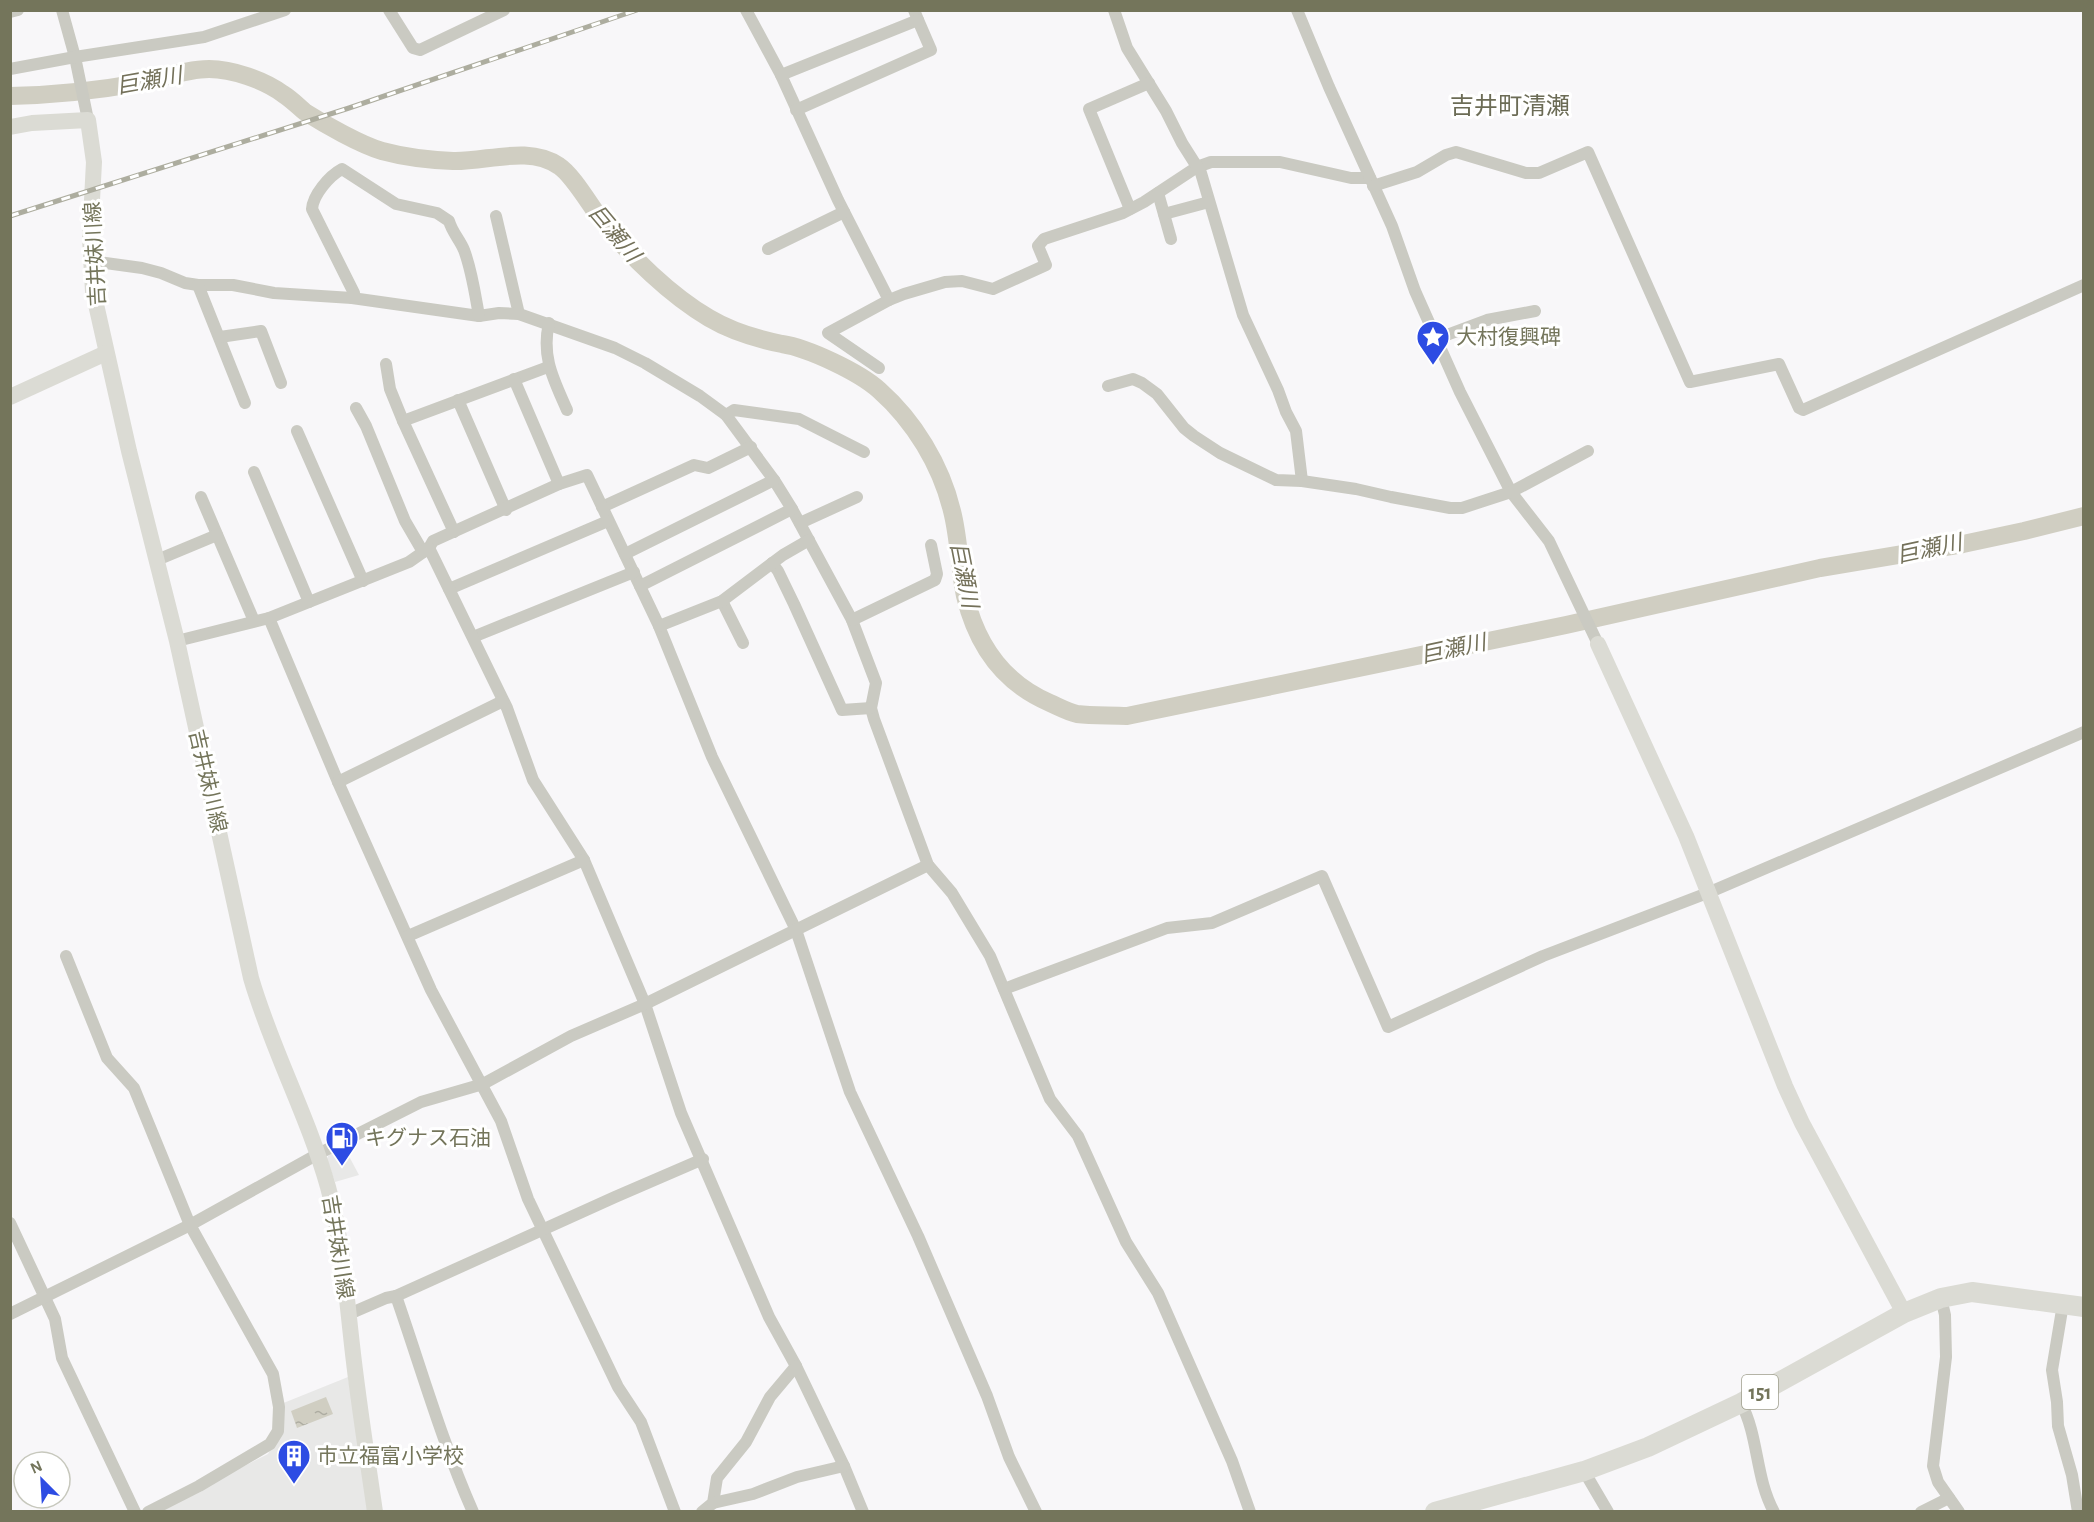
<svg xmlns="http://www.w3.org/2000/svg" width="2094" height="1522" viewBox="0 0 2094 1522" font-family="'Alegreya Sans','Noto Sans JP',sans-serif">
  <defs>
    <pattern id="water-ripples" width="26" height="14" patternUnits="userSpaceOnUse" patternTransform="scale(1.5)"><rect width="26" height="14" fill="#d0cec2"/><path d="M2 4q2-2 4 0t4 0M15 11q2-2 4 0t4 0" fill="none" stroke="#adaca1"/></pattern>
  </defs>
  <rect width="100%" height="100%" fill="#f8f7f9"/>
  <g fill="#e8e8e7">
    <polygon points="344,1147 359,1175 335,1182 327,1159 329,1154"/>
    <polygon points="348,1377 369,1511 154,1512 268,1454 282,1427 281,1404"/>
  </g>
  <polygon fill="url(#water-ripples)" points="326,1397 333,1414 297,1428 291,1411"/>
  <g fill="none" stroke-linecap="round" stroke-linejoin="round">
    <path stroke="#d0cec2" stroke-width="18" d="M 10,96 C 55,95 95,91 139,83 C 162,79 185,69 209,69 C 232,69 264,80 283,94 C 291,99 298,106 305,112 C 324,124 361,145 382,151 C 404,157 430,160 453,161 C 487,162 528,145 559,166 C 573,175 591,207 603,222 C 631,257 670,295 709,318 C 731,331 757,339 782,344 C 808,348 859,372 879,390 C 914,421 941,465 952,511 C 959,538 959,567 965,596 C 977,646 1003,683 1050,703 C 1059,707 1068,712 1077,714 C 1093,716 1111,715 1127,716 L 1566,625 L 1820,568 L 1963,544 L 2024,531 L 2084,516"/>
    <g stroke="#cacac2" stroke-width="12">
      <polyline points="62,10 75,57 88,120"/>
      <polyline points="389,10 413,48 420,50 504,10"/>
      <polyline points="746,10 781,75 838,200 889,300 904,294 945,282 962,281 993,289 1046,265 1038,246 1044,239 1123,213 1144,202 1197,167 1211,162 1280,162 1351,178 1370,178"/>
      <polyline points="1114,10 1127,48 1166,111 1182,143 1201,173 1243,315 1278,390 1286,412 1296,431 1302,481"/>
      <polyline points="1297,10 1329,87 1392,226 1415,291 1460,392 1511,492 1549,541 1598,644"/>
      <polyline points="10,12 18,10"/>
      <polyline points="10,69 75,57 204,37 285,10"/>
      <polyline points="781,75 918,20 914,10"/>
      <polyline points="796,110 931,50 918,20"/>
      <polyline points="1373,186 1417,172 1446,155 1456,152 1526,173 1539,173 1588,152 1690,382 1779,364 1799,408 1803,410 2084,285"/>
      <polyline points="1158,193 1171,239"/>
      <polyline points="1130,209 1089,109 1149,83"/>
      <polyline points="1164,214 1209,202"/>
      <polyline points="496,216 519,314"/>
      <polyline points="768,249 844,212"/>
      <polyline points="91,261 142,268 161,273 185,283 198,285 233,285 274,293 352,298 479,316 499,313 519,314 615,348 645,363 700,396 726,415 774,480 792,509 852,620 876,683 871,708 874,719 928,865 952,893 990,956 1050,1099 1078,1136 1126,1242 1158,1293 1232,1461 1250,1512"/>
      <polyline points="198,285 245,403"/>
      <path d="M 352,298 L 354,293 L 312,209 C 313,195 329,176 342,169 L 396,204 L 437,213 L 449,221 C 452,232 460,240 464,250 C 472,271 475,294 479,316"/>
      <path d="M 549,323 C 541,357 554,380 567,410"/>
      <polyline points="220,337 261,331 281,383"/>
      <polyline points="1436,339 1487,320 1535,311"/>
      <polyline points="386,364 390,389 403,421 548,367"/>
      <polyline points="879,368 828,333 889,300"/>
      <polyline points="514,379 559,484"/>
      <polyline points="1108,386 1133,379 1142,383 1157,394 1184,428 1194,436 1220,453 1276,480 1302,481 1356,489 1391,497 1450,508 1462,508 1511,492 1588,451"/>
      <polyline points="458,400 506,510"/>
      <polyline points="356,408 366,426 405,521 423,552"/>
      <polyline points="726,415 734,410 799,419 864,452"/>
      <polyline points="403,421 454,532"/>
      <polyline points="297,431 363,581"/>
      <polyline points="254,472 309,602"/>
      <polyline points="201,497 254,621"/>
      <polyline points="602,507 694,465 708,468 751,447"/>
      <polyline points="800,523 857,497"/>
      <polyline points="429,548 433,541 559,484 587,475 659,626 712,757 796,930 850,1092 918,1236 987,1396 1009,1457 1036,1512"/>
      <polyline points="625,554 774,480"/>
      <polyline points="157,560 217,535"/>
      <polyline points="772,563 778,571 794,604 842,710 871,708"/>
      <polyline points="640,586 792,509"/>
      <polyline points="449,589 608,521"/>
      <polyline points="722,601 743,643"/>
      <polyline points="269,618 338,782 431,990 501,1121 528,1199 618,1387 641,1422 675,1512"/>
      <polyline points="852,620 935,580 937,574 931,545"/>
      <polyline points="659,626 722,601 783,555 809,540"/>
      <polyline points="473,637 634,572"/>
      <polyline points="177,641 269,618 409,562 429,548 507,708 533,780 584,860 645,1004 681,1113 769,1317 796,1366 770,1397 746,1442 717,1478 713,1503 702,1512"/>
      <polyline points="338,782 503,701"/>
      <polyline points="408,936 584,860"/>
      <polyline points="66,956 107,1058 134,1088 190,1225 273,1374 279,1407 278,1431 270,1444 199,1486 148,1512"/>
      <polyline points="1004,989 1167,928 1212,923 1322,876 1388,1027 1543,956 1710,892 2084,732"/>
      <polyline points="10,1223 55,1319 62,1358 135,1512"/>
      <polyline points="396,1296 615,1197 703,1159"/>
      <polyline points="1941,1298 1945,1315 1946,1357 1933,1466 1938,1482 1959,1512"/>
      <polyline points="2063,1304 2052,1370 2057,1402 2058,1426 2072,1475 2078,1512"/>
      <polyline points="10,1314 190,1225 318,1154 421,1102 483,1084 571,1036 645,1004 928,865"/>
      <path d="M 349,1314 L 386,1298 L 396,1296 C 421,1368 442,1442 473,1512"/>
      <polyline points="796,1366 844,1466 863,1512"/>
      <path d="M 1741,1403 C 1759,1437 1755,1477 1774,1512"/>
      <polyline points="1584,1471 1608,1512"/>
      <polyline points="713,1503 753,1494 797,1477 844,1466"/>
      <polyline points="1921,1512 1949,1498"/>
    </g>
    <g stroke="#dbdbd4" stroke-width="16">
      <path d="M 10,127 L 32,123 L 88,120 L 94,162 L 90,238 L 93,291 L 129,451 L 177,641 L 251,978 C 272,1050 308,1116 328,1187 C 342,1238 346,1292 352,1345 C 358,1400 367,1456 375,1512"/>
      <polyline points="10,397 106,353"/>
      <polyline points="1598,644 1686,836 1785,1086 1802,1123 1904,1313"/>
    </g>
    <polyline stroke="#dbdbd4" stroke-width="20" points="1435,1512 1584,1471 1648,1447 1741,1403 1904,1313 1941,1298 1972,1292 2084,1307"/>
    <g stroke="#adad9f" stroke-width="5">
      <polyline id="rail" points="10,216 349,108 637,10"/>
    </g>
    <use href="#rail" stroke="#fff" stroke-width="3" stroke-dasharray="9" stroke-linecap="butt"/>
  </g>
  <defs>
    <g id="sight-pin" transform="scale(1.725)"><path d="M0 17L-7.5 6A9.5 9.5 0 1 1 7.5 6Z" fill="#2d4ce3" stroke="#fff"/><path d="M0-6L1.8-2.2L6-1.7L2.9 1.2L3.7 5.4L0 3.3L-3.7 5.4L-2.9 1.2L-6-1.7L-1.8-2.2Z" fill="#fff"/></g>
    <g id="fuel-pin" transform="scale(1.725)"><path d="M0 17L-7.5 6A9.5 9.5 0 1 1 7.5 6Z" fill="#2d4ce3" stroke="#fff"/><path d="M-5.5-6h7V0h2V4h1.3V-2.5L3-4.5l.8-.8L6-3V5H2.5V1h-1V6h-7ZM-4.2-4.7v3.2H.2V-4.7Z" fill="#fff"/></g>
    <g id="building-pin" transform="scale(1.725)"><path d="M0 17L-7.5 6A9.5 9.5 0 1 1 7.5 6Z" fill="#2d4ce3" stroke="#fff"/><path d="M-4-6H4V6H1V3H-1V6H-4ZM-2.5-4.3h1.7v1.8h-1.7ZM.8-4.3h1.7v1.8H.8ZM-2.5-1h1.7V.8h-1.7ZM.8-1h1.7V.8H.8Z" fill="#fff"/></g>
  </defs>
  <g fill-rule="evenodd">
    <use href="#sight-pin" x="1433" y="337"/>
    <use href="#fuel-pin" x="342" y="1138"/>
    <use href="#building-pin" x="294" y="1456"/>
  </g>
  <g text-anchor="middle" stroke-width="6" stroke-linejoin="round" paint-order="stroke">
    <rect fill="#fff" stroke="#9e9e8c" stroke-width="1.5" x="1742" y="1375" width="36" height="34" rx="4.5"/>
    <g font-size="20" font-weight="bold" fill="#74755b">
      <text x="1760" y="1399">151</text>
    </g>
    <g font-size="21" fill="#74755b" stroke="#fff">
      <text transform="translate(95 254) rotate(-93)" y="7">吉井妹川線</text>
      <text transform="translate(208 781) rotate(77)" y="7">吉井妹川線</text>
      <text transform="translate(338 1247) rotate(81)" y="7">吉井妹川線</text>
    </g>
    <g font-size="21" fill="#74755b" stroke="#fff" text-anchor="start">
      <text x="1456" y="344">大村復興碑</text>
      <text x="365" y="1145">キグナス石油</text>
      <text x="317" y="1463">市立福富小学校</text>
    </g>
    <g font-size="22" font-style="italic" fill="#74715a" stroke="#fff">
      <text transform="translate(149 80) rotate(-10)" y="8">巨瀬川</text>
      <text transform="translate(615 233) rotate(50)" y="8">巨瀬川</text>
      <text transform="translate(1929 548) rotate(-12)" y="8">巨瀬川</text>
      <text transform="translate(965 575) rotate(79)" y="8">巨瀬川</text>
      <text transform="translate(1453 648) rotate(-12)" y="8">巨瀬川</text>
    </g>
    <g font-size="24" fill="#6c6c56" stroke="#fff">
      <text x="1510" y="114">吉井町清瀬</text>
    </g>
  </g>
  <rect width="2094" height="1522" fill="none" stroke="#74755b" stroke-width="24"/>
  <g transform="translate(42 1480) rotate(336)"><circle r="28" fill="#ffffff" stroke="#c7c8bd" stroke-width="1.5"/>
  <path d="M0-4.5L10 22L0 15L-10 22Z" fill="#2d4ce3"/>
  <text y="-9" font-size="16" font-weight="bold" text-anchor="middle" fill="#74755b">N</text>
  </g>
</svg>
